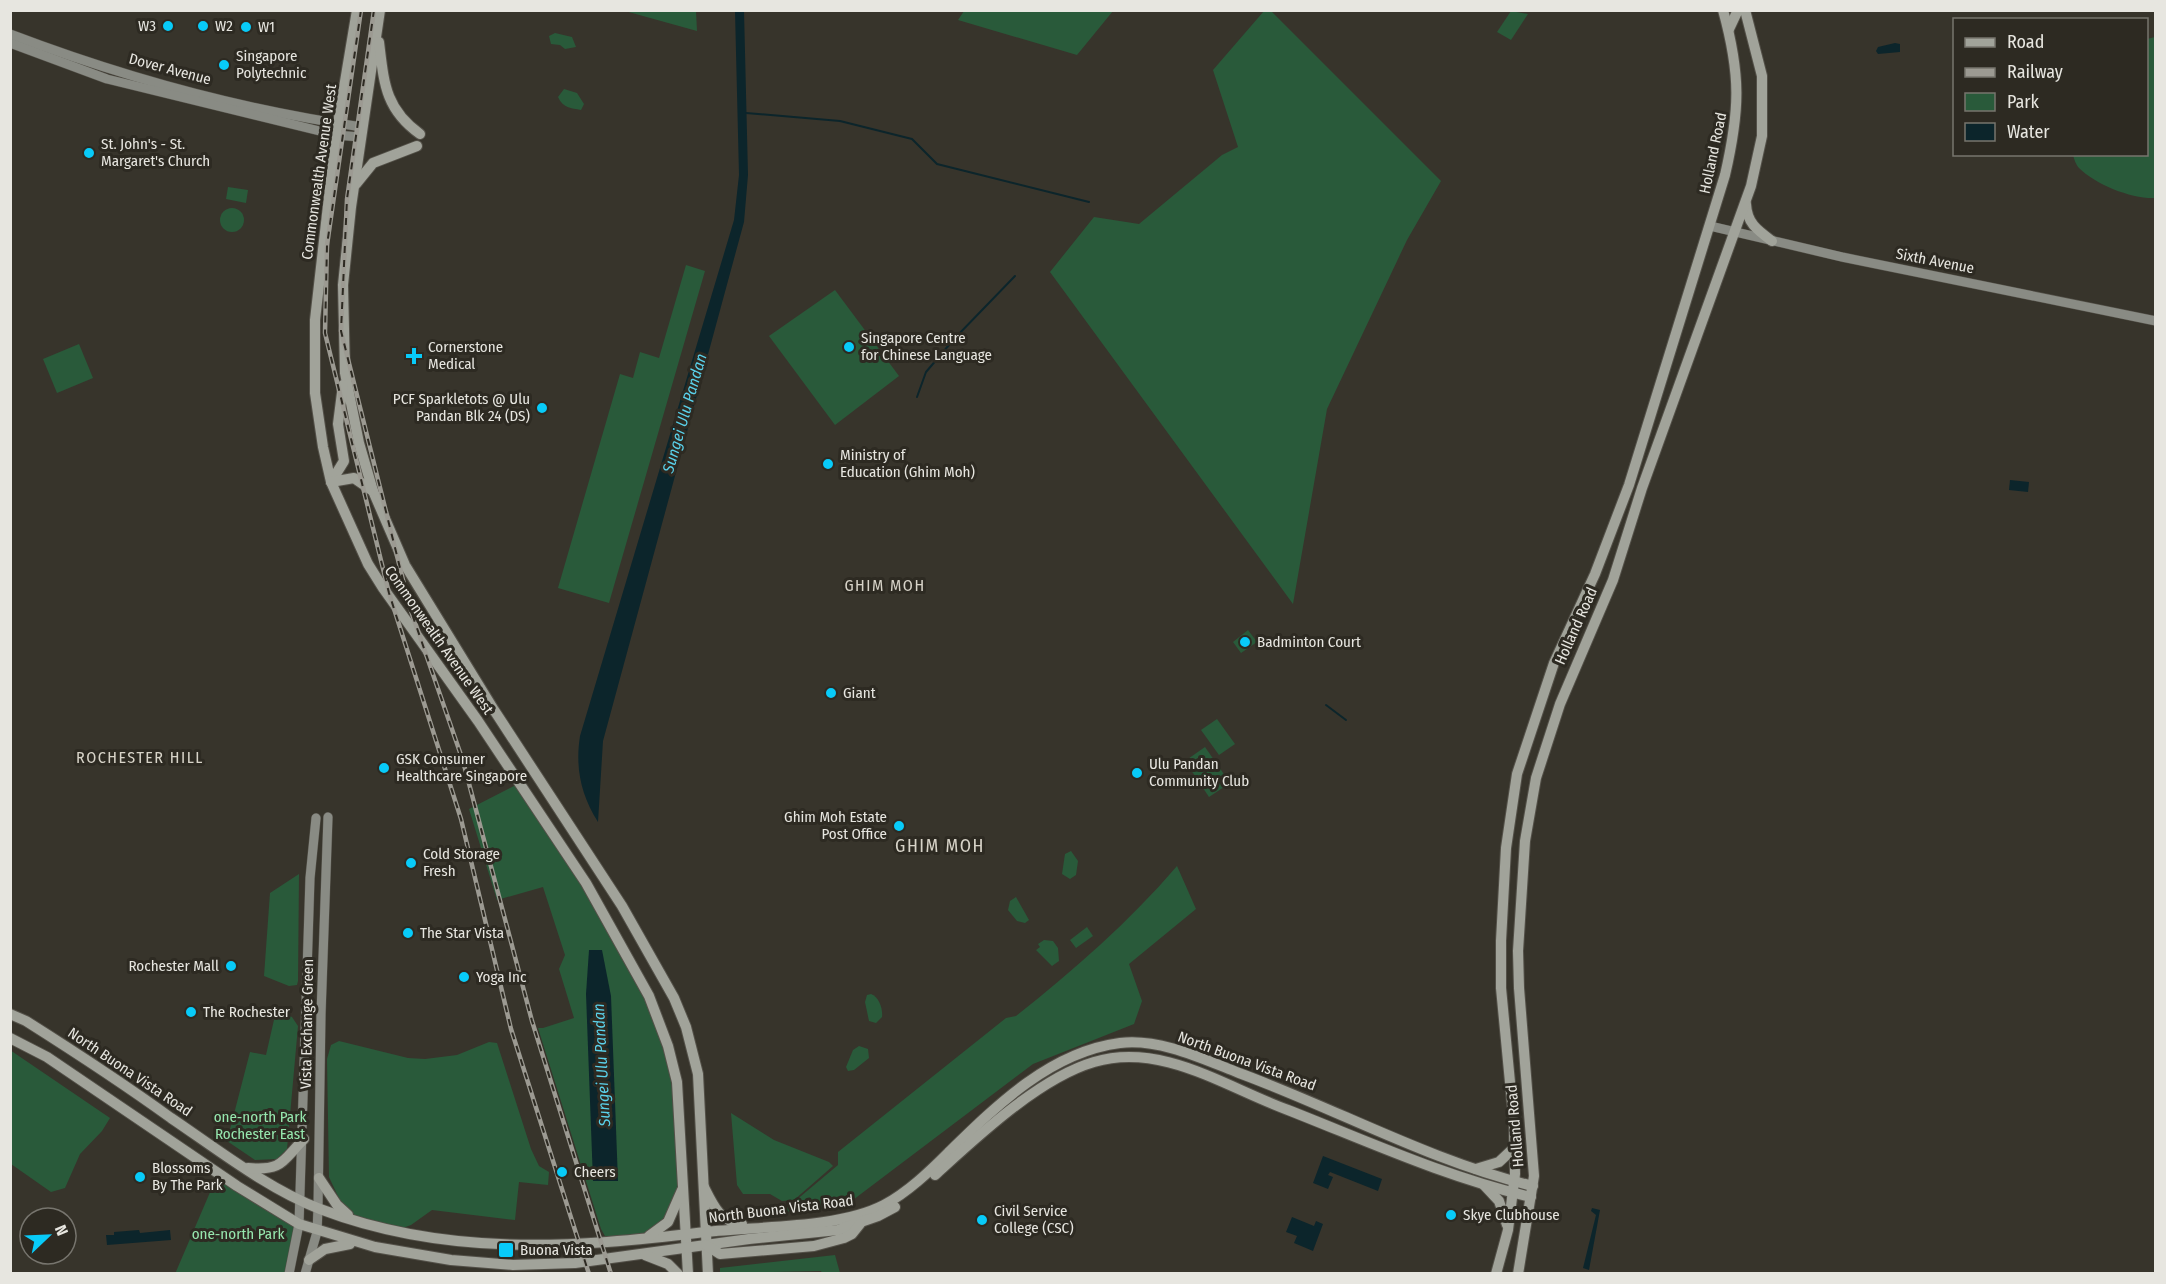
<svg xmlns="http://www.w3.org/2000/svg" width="2166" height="1284" viewBox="0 0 2166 1284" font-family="'Fira Sans Condensed',sans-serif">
  <rect width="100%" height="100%" fill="#37342b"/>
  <g fill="#295a3a">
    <polygon points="625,11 696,11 697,31"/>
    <polygon points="964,11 964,10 1113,11 1077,55 958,20"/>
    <polygon points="1264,11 1271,11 1441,181 1407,240 1327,409 1293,604 1050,272 1094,217 1139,224 1222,155 1238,147 1213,70"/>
    <polygon points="1511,11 1528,14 1511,40 1497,32"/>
    <polygon points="555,33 572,37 576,47 565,49 560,45 551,44 549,36"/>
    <path d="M 2155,37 L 2155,198 C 2132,199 2096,185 2079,168 C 2076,165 2074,159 2073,155 L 2146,154 L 2147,39 Z"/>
    <path d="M 564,89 L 577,93 L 584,104 L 581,110 C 571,108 563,108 558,97 Z"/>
    <polygon points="228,187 248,190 246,203 226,199"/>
    <circle cx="232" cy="220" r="12"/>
    <polygon points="686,265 705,271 609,603 558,588 620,374 633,378 640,352 659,358"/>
    <polygon points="835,290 899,376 835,425 769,336"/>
    <polygon points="79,344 93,378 57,393 43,359"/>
    <polygon points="1248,630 1257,642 1241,653 1233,642"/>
    <polygon points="1217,719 1235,744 1219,755 1201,730"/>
    <polygon points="1205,747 1230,783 1209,797 1185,761"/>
    <polygon points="518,784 622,946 668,1046 682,1141 676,1207 653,1235 609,1243 601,1229 538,1028 543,1028 574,1018 559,969 565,955 543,887 497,900 469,809"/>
    <polygon points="1071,851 1078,861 1076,875 1070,879 1062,874 1065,854"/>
    <path d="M 1177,866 L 1196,909 L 1129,964 L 1142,1001 L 1134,1024 L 1033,1064 L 841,1209 L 782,1212 L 838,1165 L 838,1152 L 1006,1018 L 1016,1016 C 1074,970 1129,922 1177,866 Z"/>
    <polygon points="299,874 298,981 297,985 289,986 264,976 270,893"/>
    <polygon points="1016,897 1029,920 1025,923 1017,921 1008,910 1010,901"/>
    <polygon points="1087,927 1093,936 1076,948 1070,940"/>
    <polygon points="1044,940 1053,941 1058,948 1059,961 1052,966 1036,950 1040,947 1038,944"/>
    <path d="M 871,994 C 879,997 883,1009 882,1017 L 876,1023 L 869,1021 L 865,1002 L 867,995 Z"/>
    <polygon points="276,1011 292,1017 298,1026 287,1149 277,1159 255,1160 227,1141 250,1052 266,1055"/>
    <polygon points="339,1041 408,1058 425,1059 457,1055 489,1042 497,1043 531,1149 539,1166 549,1172 548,1185 519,1182 515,1220 432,1210 411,1225 400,1229 354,1215 343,1207 329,1177 327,1059 331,1045"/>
    <polygon points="859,1046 868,1049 869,1058 854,1070 848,1071 846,1067 853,1050"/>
    <polygon points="10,1050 110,1118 102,1131 80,1154 65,1188 51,1192 11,1164"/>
    <polygon points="731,1113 774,1140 829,1162 833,1166 794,1200 782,1201 770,1194 743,1194 737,1185"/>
    <polygon points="217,1176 299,1224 289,1273 175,1274"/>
    <polygon points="835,1255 840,1273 822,1273 821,1271 720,1273 720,1268"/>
  </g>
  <g fill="#0c252b">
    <path d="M 735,11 L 744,11 L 748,175 L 744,222 L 603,741 L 598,822 C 581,795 575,768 580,736 L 734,220 L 739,175 Z"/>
    <polygon points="1895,43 1900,44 1900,52 1878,54 1876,51 1878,47"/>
    <polygon points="2010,480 2029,482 2028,492 2009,490"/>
    <polygon points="589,950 602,950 611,996 618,1181 593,1181 586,994"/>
    <polygon points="1323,1156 1382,1179 1378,1191 1330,1172 1328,1175 1333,1177 1328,1189 1313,1183"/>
    <polygon points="1592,1208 1600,1210 1589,1270 1583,1268 1596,1215 1591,1211"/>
    <polygon points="1292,1217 1314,1226 1316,1221 1323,1224 1313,1251 1294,1243 1297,1236 1286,1232"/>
    <polygon points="139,1230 140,1233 170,1230 171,1240 107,1245 106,1235 114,1235 114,1232"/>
  </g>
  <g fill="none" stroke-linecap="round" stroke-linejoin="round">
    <g stroke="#0c252b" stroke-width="2">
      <polyline points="746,113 840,121 912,139 937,164 1089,202"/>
      <polyline points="955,338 1015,276"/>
      <polyline points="917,397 926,372 949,345"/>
      <polyline points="1326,705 1346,720"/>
    </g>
    <g stroke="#535048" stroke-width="10">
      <g id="secondary">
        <path d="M 10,34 C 123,77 243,110 362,127"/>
        <polyline points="10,43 107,79 336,135 360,137"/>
        <polyline points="1710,226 1842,257 2156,321"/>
        <polyline points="289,1274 299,1224 310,878 316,818"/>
        <polyline points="305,1274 317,1232 318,1208 321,1014 328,817"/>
      </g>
    </g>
    <g stroke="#535048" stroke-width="12">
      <g id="primary">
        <polyline points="357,10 336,135 315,320 315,393 323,447 331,482 368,564 383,588 478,721 586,883 649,996 668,1046 677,1082 688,1274"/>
        <polyline points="380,10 351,207 343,285 345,373 359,443 373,491 405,565 494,710 622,906 674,998 686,1027 698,1074 708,1274"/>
        <polyline points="1729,29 1738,10"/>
        <path d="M 379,42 C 384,83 385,109 420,134"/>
        <polyline points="356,184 373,163 417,146"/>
        <path d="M 1746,204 C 1747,223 1757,230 1772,241"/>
        <polyline points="331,482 344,461 338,424 343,385"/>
        <polyline points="331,482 354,478 373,491"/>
        <path d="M 10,1014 L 26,1021 C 75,1052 124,1084 171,1118 C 217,1149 268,1189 320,1209 C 446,1257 573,1248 705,1232 C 757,1226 838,1229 884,1205 C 908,1192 929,1172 948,1153 C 996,1106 1050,1052 1120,1043 C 1159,1038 1203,1059 1239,1073 C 1337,1109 1432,1162 1533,1186"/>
        <polyline points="10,1038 47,1057 237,1186 299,1224 375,1247 451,1260 513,1265 575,1263 749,1239 838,1230 878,1216 895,1207"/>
        <path d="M 248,1168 C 283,1171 282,1161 304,1139"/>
        <polyline points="1476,1169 1499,1162 1516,1146"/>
        <path d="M 935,1175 C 977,1137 1039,1078 1094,1062 C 1162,1042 1225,1087 1288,1110 C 1367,1141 1448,1178 1531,1197"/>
        <polyline points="319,1178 337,1205 348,1215"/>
        <polyline points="1484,1185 1499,1201 1507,1225"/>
        <path d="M 704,1187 C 713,1205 720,1222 742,1224"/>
        <polyline points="649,1236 668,1222 682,1190"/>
        <polyline points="706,1245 720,1254 814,1246 844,1238 852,1234 860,1224"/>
        <polyline points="645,1255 668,1264 678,1274"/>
        <polyline points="309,1260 325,1249 350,1244"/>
        <path d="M 1496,1274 L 1508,1230 L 1515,1174 L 1514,1124 L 1501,988 L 1501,941 L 1506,848 L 1517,774 L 1554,663 L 1595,574 L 1629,485 L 1725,175 C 1740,110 1741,75 1723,10"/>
        <polyline points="1518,1274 1534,1176 1519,988 1518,951 1525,841 1536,778 1560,704 1613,580 1642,488 1751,186 1762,136 1762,76 1745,10"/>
      </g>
    </g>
    <use href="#secondary" stroke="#898b84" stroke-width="9"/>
    <use href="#primary" stroke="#a1a39a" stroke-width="10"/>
    <g stroke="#9c9a92" stroke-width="4.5">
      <g id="rail">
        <polyline points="361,10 327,245 325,333 389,593 461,819 511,1029 589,1274"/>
        <polyline points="374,10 347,199 341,331 410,608 463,761 532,1021 611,1274"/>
      </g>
    </g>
    <use href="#rail" stroke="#2d2a22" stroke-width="2" stroke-dasharray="7" stroke-linecap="butt"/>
  </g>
  <g fill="#08cbf9" stroke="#2d2a22" stroke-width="2">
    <circle cx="168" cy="26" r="6"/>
    <circle cx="203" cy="26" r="6"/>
    <circle cx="246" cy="27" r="6"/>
    <circle cx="224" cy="65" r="6"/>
    <circle cx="89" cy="153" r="6"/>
    <circle cx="849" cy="347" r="6"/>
    <path d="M411 347h6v6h6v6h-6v6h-6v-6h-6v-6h6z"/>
    <circle cx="542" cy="408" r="6"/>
    <circle cx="828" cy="464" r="6"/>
    <circle cx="1245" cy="642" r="6"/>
    <circle cx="831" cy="693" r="6"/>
    <circle cx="384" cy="768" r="6"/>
    <circle cx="1137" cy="773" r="6"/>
    <circle cx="899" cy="826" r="6"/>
    <circle cx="411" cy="863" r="6"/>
    <circle cx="408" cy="933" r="6"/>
    <circle cx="231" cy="966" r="6"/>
    <circle cx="464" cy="977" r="6"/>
    <circle cx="191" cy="1012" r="6"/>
    <circle cx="562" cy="1172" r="6"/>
    <circle cx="140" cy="1177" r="6"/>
    <circle cx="1451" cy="1215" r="6"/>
    <circle cx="982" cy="1220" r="6"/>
    <rect x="498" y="1242" width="16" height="16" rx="3"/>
  </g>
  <g text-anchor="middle" stroke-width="6" stroke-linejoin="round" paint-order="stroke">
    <g font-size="15" fill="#e7e6e0" stroke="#2d2a22" text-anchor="start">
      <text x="156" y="31" text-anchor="end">W3</text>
      <text x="215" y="31">W2</text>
      <text x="258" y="32">W1</text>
      <text x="236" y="61">Singapore<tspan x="236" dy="17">Polytechnic</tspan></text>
      <text x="101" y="149">St. John's - St.<tspan x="101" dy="17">Margaret's Church</tspan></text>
      <text x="861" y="343">Singapore Centre<tspan x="861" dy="17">for Chinese Language</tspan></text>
      <text x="428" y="352">Cornerstone<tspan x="428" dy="17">Medical</tspan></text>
      <text x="530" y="404" text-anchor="end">PCF Sparkletots @ Ulu<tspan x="530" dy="17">Pandan Blk 24 (DS)</tspan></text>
      <text x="840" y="460">Ministry of<tspan x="840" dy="17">Education (Ghim Moh)</tspan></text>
      <text x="1257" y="647">Badminton Court</text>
      <text x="843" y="698">Giant</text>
      <text x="396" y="764">GSK Consumer<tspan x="396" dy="17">Healthcare Singapore</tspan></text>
      <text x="1149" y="769">Ulu Pandan<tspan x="1149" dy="17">Community Club</tspan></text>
      <text x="887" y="822" text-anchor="end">Ghim Moh Estate<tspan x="887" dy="17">Post Office</tspan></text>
      <text x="423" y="859">Cold Storage<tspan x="423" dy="17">Fresh</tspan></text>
      <text x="420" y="938">The Star Vista</text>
      <text x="219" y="971" text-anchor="end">Rochester Mall</text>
      <text x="476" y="982">Yoga Inc</text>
      <text x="203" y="1017">The Rochester</text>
      <text x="152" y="1173">Blossoms<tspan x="152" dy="17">By The Park</tspan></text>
      <text x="574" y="1177">Cheers</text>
      <text x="994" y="1216">Civil Service<tspan x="994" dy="17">College (CSC)</tspan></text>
      <text x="1463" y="1220">Skye Clubhouse</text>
      <text x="520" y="1255">Buona Vista</text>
    </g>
    <g font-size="15" fill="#e7e6e0" stroke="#2d2a22">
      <text transform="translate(170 69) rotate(15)" y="5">Dover Avenue</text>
      <text transform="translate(1713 153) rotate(-78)" y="5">Holland Road</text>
      <text transform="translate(319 172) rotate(-82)" y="5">Commonwealth Avenue West</text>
      <text transform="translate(1935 261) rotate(11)" y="5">Sixth Avenue</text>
      <text transform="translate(1576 626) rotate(-66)" y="5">Holland Road</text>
      <text transform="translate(439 640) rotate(55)" y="5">Commonwealth Avenue West</text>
      <text transform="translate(307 1024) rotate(-89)" y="5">Vista Exchange Green</text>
      <text transform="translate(1247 1061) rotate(20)" y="5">North Buona Vista Road</text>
      <text transform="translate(130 1072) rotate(34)" y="5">North Buona Vista Road</text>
      <text transform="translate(1515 1126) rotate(-95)" y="5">Holland Road</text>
      <text transform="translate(781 1209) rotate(-7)" y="5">North Buona Vista Road</text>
    </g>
    <g font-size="15" fill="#96e7ae" stroke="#2d2a22">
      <text x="260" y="1122">one-north Park<tspan x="260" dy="17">Rochester East</tspan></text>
      <text x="238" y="1239">one-north Park</text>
    </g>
    <g font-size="16" font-style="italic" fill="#5ad1ea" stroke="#2d2a22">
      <text transform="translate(684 413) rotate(-74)" y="6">Sungei Ulu Pandan</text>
      <text transform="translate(601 1065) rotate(-93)" y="6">Sungei Ulu Pandan</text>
    </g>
    <g font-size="16" letter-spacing="1.5" fill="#d7d3c8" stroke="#2d2a22">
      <text x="885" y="591">GHIM MOH</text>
      <text x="140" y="763">ROCHESTER HILL</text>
    </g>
    <g font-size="18" letter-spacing="1.5" fill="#d7d3c8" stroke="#2d2a22">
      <text x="940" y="852">GHIM MOH</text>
    </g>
  </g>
  <rect width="2166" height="1284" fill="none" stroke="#e7e6e0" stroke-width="24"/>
  <rect x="1953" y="18" width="195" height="138" fill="#2d2a22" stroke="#77756e" stroke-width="1.5"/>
  <rect x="1965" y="38" width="30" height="9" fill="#a1a39a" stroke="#77756e" stroke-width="1.5"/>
  <text x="2007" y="48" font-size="18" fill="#e7e6e0">Road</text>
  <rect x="1965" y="68" width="30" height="9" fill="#9c9a92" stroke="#77756e" stroke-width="1.5"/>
  <text x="2007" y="78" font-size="18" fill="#e7e6e0">Railway</text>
  <rect x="1965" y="93" width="30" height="18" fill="#295a3a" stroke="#77756e" stroke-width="1.5"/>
  <text x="2007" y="108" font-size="18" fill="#e7e6e0">Park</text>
  <rect x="1965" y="123" width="30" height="18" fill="#0c252b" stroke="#77756e" stroke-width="1.5"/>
  <text x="2007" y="138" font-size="18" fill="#e7e6e0">Water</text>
  <g transform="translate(48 1236) rotate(67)"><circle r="28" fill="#2d2a22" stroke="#77756e" stroke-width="1.5"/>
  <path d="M0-4.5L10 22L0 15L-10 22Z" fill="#08cbf9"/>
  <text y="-9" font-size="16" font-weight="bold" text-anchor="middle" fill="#e7e6e0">N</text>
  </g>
</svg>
